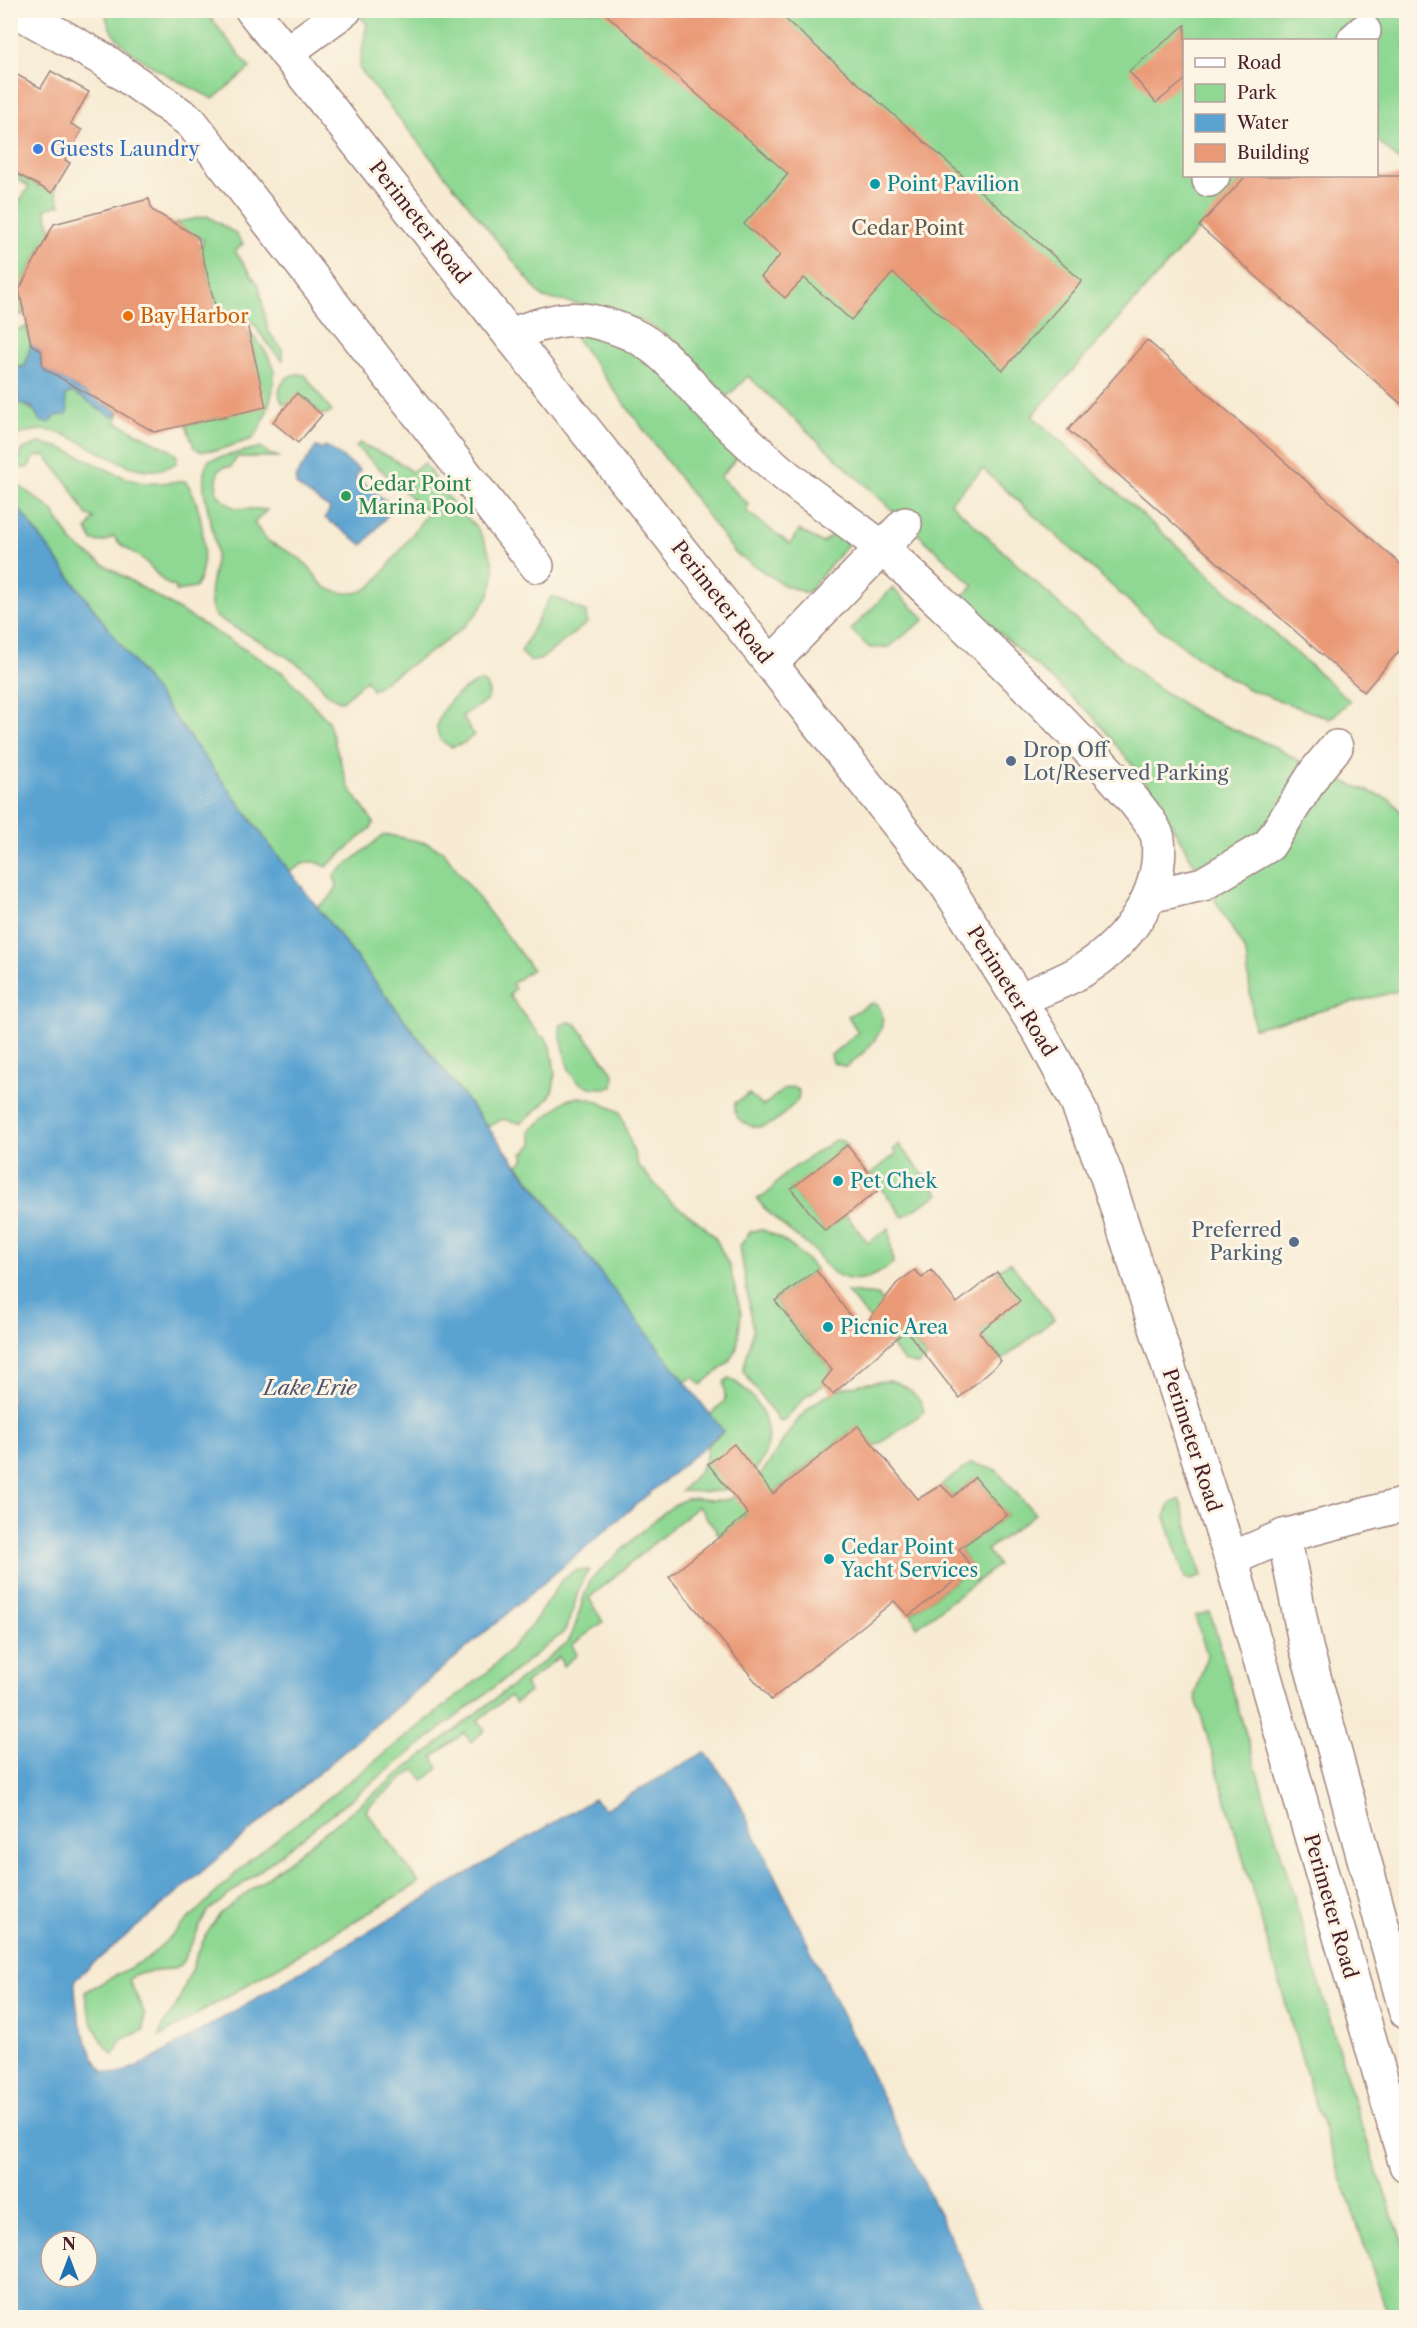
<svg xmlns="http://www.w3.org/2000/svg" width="1417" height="2328" viewBox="0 0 1417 2328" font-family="'Libre Caslon Text',serif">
  <rect width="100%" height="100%" fill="#fcf5e5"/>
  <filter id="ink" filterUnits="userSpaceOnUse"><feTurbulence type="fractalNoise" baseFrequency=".0167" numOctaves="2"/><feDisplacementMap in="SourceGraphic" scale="12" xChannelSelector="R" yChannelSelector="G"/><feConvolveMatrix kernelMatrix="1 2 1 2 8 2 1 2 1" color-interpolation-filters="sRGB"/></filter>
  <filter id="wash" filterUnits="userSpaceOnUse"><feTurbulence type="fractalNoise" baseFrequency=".008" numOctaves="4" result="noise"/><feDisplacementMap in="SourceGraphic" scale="24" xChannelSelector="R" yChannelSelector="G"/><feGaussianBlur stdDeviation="1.35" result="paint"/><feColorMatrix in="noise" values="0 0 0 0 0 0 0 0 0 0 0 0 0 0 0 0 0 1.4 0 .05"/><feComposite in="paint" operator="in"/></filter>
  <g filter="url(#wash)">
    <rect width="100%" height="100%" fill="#f7ebd3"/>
    <g fill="#8ed893" stroke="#6c7c5f" stroke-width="1.5">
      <path d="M 106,11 L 205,11 L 250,68 L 213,99 C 181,81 105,51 106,11 Z"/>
      <path d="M 356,11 L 1406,11 L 1406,167 L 1377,140 L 1376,40 L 1184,40 L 1184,176 L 1246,176 L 1032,416 L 1350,701 L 1330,719 L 1248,689 L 1208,665 L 1155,625 L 983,469 L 950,502 L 1084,627 L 1154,685 L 1198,714 L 1275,747 L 1316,771 L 1391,800 L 1406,818 L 1406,989 L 1254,1028 L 1246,953 L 1149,786 L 1092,715 L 960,598 L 974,586 L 748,376 L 727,397 C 710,378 692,357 673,340 C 641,313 583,304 543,298 L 359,68 L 367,24 Z"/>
      <polygon points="11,170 40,187 44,182 55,189 60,205 45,209 54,239 44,242 19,290 24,314 11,318 10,194 21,200 29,186 11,176"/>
      <path d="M 207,216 L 235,233 L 243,244 L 235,251 L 259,286 L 268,331 L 282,349 L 283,360 C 265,348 259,323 240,312 L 235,318 L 216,309 L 203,257 L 196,253 L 204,241 L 174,223 Z"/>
      <path d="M 27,327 L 31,344 L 25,366 L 18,367 C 12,404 21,404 51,419 L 66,406 L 65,395 L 72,392 L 88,400 L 97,409 L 117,415 L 119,412 L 116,422 L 170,450 L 177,456 L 176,463 C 137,489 89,437 51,431 C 37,428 24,434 11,436 L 10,331 Z"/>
      <path d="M 249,332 C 258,341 269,354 273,367 C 278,383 264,428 252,439 L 218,450 L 200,451 L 194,447 L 186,425 L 227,416 L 256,364 Z"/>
      <polygon points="572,333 599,336 649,355 741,453 720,477 749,505 746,511 790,544 799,530 823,543 836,531 848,544 807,593 784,585 735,553"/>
      <path d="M 297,374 L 305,375 L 332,412 L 322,415 L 298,393 L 289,403 L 283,404 C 274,391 283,376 297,374 Z"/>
      <path d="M 38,443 C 76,447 103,473 139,482 C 154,486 170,481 185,481 C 203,500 211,567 195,588 L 176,591 L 176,587 C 160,584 153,566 140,557 C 131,550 119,547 114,536 L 104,542 L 93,541 L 87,530 L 94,518 L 86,514 L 71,488 L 45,455 L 35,457 L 27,468 L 22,468 L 17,463 L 22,450 Z"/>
      <path d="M 359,443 C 377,452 398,458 411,472 L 424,463 C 434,477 443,492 453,504 C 461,514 473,521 479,531 C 485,542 495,561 494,574 C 492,626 409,662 372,690 L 366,680 L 342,701 C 324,698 322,682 308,672 C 280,649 245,635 215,616 C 204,596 216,573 216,551 C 215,527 194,479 209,460 L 261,447 L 269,454 L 280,457 L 237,457 L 231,467 L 224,467 L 218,471 L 216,492 C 236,516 241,506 267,510 L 254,523 C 258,528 263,537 268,541 C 281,549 296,553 307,565 C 314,571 316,580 324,586 C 336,594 356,596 368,588 C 378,583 418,526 428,513 L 356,447 Z"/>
      <path d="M 10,479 L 52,510 L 73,543 L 98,561 L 285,674 L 328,721 L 348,786 L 374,823 L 371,828 L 326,867 C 311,857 303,863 290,872 L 11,498 Z"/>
      <polygon points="892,588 925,619 889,647 870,648 851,630"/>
      <path d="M 552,596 L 586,612 L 587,623 L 540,660 L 530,661 L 521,652 C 524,646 548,599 552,596 Z"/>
      <path d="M 480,682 L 485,683 L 489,692 L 488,700 L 462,716 L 474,735 L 464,743 L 451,747 C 416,730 455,688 480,682 Z"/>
      <path d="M 389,835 L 427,843 L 443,851 L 532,969 L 512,984 L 515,989 L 509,995 L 541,1037 L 545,1037 C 554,1051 559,1083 549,1097 C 542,1108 530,1115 520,1123 L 502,1119 L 488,1127 L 317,907 L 329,899 L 337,887 L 334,875 L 382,836 Z"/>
      <path d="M 871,1003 L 878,1005 C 894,1029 864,1053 846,1067 L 833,1063 L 831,1055 L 858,1032 L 848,1016 Z"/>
      <path d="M 568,1022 L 576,1024 L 614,1074 L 613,1087 C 581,1092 568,1080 564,1049 C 562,1040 558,1034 561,1025 Z"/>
      <path d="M 792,1087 L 799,1091 L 798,1100 C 783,1114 767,1136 745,1123 C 736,1119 734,1113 735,1103 L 749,1094 L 763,1106 L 784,1089 Z"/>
      <polygon points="579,1097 594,1100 620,1112 638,1165 669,1200 704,1226 716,1239 730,1268 741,1313 737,1348 728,1363 701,1385 694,1377 684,1382 518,1165 525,1158 523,1154 533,1144 530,1131 566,1100"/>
      <path d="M 835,1140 L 843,1141 L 847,1145 L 791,1189 L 825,1231 L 846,1215 L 868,1243 L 889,1228 L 893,1263 C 874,1280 848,1288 827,1267 C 821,1260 817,1252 809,1246 C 790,1231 771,1218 757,1199 L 766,1195 L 786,1173 Z"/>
      <polygon points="899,1145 939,1194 903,1217 871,1174 896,1154 893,1149"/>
      <path d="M 763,1230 C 785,1239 800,1252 816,1270 L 775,1301 L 837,1377 L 807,1395 L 785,1419 L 779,1421 L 743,1371 L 753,1330 L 740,1246 L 751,1231 Z"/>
      <polygon points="1010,1262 1054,1319 1001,1361 979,1332 1019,1301 997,1272"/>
      <polygon points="847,1292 878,1295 927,1358 918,1365 904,1361"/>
      <path d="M 729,1378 C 776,1404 785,1466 728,1489 C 713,1494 696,1491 681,1491 C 694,1477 709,1464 707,1445 L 723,1432 L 710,1415 L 725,1400 L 724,1382 Z"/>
      <path d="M 891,1381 C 905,1384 922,1397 924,1412 L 875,1447 L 857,1426 L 720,1536 L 698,1506 L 589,1598 L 603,1622 L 572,1645 L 577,1655 L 563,1666 L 559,1657 L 525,1684 L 529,1692 L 515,1703 L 510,1696 L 478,1720 L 485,1730 L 471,1742 L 464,1733 L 433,1757 L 438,1768 L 424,1781 L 415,1769 L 368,1807 L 366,1811 L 419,1883 L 159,2037 C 161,2023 174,2013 179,2000 C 193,1968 198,1943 220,1914 L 568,1642 C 580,1622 580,1598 592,1578 C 609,1563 668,1503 686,1499 C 702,1496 721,1505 736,1496 C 759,1482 771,1460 785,1438 C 813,1394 841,1383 891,1381 Z"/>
      <polygon points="971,1463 996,1470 1035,1514 987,1550 998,1565 917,1627 911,1614 972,1568 959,1549 1007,1515 975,1477 953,1497 941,1485"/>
      <polygon points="1180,1499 1202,1576 1192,1580 1185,1578 1165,1517 1170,1504"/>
      <path d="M 576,1570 L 589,1570 C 574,1589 576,1613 563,1633 L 207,1912 L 181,1965 C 164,1975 142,1967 129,1980 L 144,2012 L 144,2030 L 121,2040 L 114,2055 C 98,2041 87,2013 85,1992 L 148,1958 L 251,1859 L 489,1671 L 529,1629 L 563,1578 Z"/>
      <polygon points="1210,1612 1358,2115 1406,2253 1406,2317 1389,2317 1312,2093 1195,1695 1207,1655 1195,1616"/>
    </g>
    <g fill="#5aa3d1" stroke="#52617e" stroke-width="1.5" fill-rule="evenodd">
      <path d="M 31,344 L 41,351 L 43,368 L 119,412 L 113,417 C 98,410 87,399 72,392 L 65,395 L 68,410 L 66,415 L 56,416 L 49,423 L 40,421 L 33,408 L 19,403 L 18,394 L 11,378 L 15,369 L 25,366 Z"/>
      <polygon points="326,446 360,470 355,477 394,507 363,545 325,518 330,509 296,485 296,476 316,447 321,449"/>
      <path d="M 11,498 L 290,872 L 723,1431 L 75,1979 C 74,2014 84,2043 103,2072 L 119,2074 L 151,2060 L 594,1799 L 605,1809 L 705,1752 L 732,1788 L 989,2317 L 11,2317 ZM 51,2241 L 87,2241 L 87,2277 L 51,2277 Z"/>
    </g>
    <g id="blocks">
      <g fill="#ea9976">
        <polygon points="601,10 775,10 1082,281 1003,370 893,273 851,320 804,278 785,298 761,277 780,255 744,224 788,174"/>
        <polygon points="1185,25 1185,80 1156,103 1129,71"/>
        <polygon points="10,71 41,88 51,71 89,92 71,124 82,130 65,160 70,163 52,193 10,170"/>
        <polygon points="1246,176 1407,176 1407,409 1199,226"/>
        <polygon points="149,199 152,210 198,237 216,309 247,324 266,407 154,432 43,368 41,351 31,344 19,290 54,224"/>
        <polygon points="1147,340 1407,570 1407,642 1364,692 1068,430"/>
        <polygon points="297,393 322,415 298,443 273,422"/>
        <polygon points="847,1145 881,1188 825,1231 791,1189"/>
        <polygon points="816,1270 861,1330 897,1283 915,1270 922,1278 931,1270 957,1303 997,1272 1020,1301 979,1332 1001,1361 959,1398 906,1330 833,1394 822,1383 832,1370 775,1301"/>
        <polygon points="858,1426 918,1499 941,1485 953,1497 975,1477 1007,1515 959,1549 972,1568 908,1616 894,1601 771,1700 669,1577 748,1514 708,1464 734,1444 773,1494"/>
      </g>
    </g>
  </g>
  <g filter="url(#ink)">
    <use href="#blocks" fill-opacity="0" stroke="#a0857f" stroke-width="1.5"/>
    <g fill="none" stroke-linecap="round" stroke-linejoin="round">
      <g stroke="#a0857f" stroke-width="36">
        <g id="minor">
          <polyline points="15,10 104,60 191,122 537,566"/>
          <polyline points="252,10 947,886 1041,1035 1075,1098 1106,1174 1231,1559 1406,2165"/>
          <polyline points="1354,40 1364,31"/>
          <polyline points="286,53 345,10"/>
          <polyline points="1209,180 1213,176"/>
          <path d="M 510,335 C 559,317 581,312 631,334 C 661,348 678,371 700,395 C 722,418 747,442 771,463 C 806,495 848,519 884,550 C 923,584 1155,804 1158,839 C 1164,891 1128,943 1083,970 C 1064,982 1040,990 1019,1000"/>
          <polyline points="771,664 905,524"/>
          <polyline points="1150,896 1203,884 1269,845 1316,771 1336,747"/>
          <polyline points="1406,1504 1284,1536 1306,1647 1406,2012"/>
          <polyline points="1231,1559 1284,1536"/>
        </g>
      </g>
      <use href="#minor" stroke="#fff" stroke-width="33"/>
    </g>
  </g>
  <circle fill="#3f7fe0" stroke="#fcf5e5" stroke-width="2" cx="38" cy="149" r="6"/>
  <g fill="#0f9aa8" stroke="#fcf5e5" stroke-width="2">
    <circle cx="875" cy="184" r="6"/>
    <circle cx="838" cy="1181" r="6"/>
    <circle cx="828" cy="1327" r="6"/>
    <circle cx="829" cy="1559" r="6"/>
  </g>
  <circle fill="#e8710a" stroke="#fcf5e5" stroke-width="2" cx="128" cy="316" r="6"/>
  <circle fill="#2e9e5b" stroke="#fcf5e5" stroke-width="2" cx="346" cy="496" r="6"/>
  <g fill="#5c6f8a" stroke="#fcf5e5" stroke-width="2">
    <circle cx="1011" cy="761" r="6"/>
    <circle cx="1294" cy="1242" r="6"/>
  </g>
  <g text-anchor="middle" stroke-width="6" stroke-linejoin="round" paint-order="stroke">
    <g font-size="20" fill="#366cbe" stroke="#fcf5e5" text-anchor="start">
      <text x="50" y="156">Guests Laundry</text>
    </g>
    <g font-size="20" fill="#0d838f" stroke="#fcf5e5" text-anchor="start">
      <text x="887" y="191">Point Pavilion</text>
      <text x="850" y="1188">Pet Chek</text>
      <text x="840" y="1334">Picnic Area</text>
      <text x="841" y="1554">Cedar Point<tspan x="841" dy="23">Yacht Services</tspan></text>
    </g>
    <g font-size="20" fill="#4a1f2b" stroke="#fcf5e5">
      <text transform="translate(420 222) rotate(52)" y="7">Perimeter Road</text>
      <text transform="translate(722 602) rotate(52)" y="7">Perimeter Road</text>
      <text transform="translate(1012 991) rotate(58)" y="7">Perimeter Road</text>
      <text transform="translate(1192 1440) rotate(72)" y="7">Perimeter Road</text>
      <text transform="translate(1331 1906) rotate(74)" y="7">Perimeter Road</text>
    </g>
    <g font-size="20" fill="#5e564a" stroke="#fcf5e5">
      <text x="908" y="235">Cedar Point</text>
    </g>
    <g font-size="20" fill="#c56008" stroke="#fcf5e5" text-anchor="start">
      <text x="140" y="323">Bay Harbor</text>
    </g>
    <g font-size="20" fill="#27864d" stroke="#fcf5e5" text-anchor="start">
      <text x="358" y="491">Cedar Point<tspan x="358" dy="23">Marina Pool</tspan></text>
    </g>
    <g font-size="20" fill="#4e5e75" stroke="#fcf5e5" text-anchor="start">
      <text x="1023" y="757">Drop Off<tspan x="1023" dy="23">Lot/Reserved Parking</tspan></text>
      <text x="1282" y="1237" text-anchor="end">Preferred<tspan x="1282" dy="23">Parking</tspan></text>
    </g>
    <g font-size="21" font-style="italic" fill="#50546d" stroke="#fcf5e5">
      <text x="310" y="1395">Lake Erie</text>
    </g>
  </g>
  <rect width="1417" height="2328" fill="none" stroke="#fcf5e5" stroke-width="36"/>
  <rect x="1183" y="39" width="195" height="138" fill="#fcf5e5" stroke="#b59f9b" stroke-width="1.5"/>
  <rect x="1195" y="58" width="30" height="9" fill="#ffffff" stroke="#b59f9b" stroke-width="1.5"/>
  <text x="1237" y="69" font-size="18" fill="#4a1f2b">Road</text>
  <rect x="1195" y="84" width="30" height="18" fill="#8ed893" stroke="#b59f9b" stroke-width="1.5"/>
  <text x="1237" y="99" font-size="18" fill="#4a1f2b">Park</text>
  <rect x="1195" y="114" width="30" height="18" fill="#5aa3d1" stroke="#b59f9b" stroke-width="1.5"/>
  <text x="1237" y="129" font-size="18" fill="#4a1f2b">Water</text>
  <rect x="1195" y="144" width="30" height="18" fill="#ea9976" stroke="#b59f9b" stroke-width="1.5"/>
  <text x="1237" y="159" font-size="18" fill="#4a1f2b">Building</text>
  <g transform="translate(69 2259)"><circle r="28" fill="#fcf5e5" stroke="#b59f9b" stroke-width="1.5"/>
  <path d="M0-4.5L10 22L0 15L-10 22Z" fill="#1f6fb2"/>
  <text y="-9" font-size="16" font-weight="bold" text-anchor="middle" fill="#4a1f2b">N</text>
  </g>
</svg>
